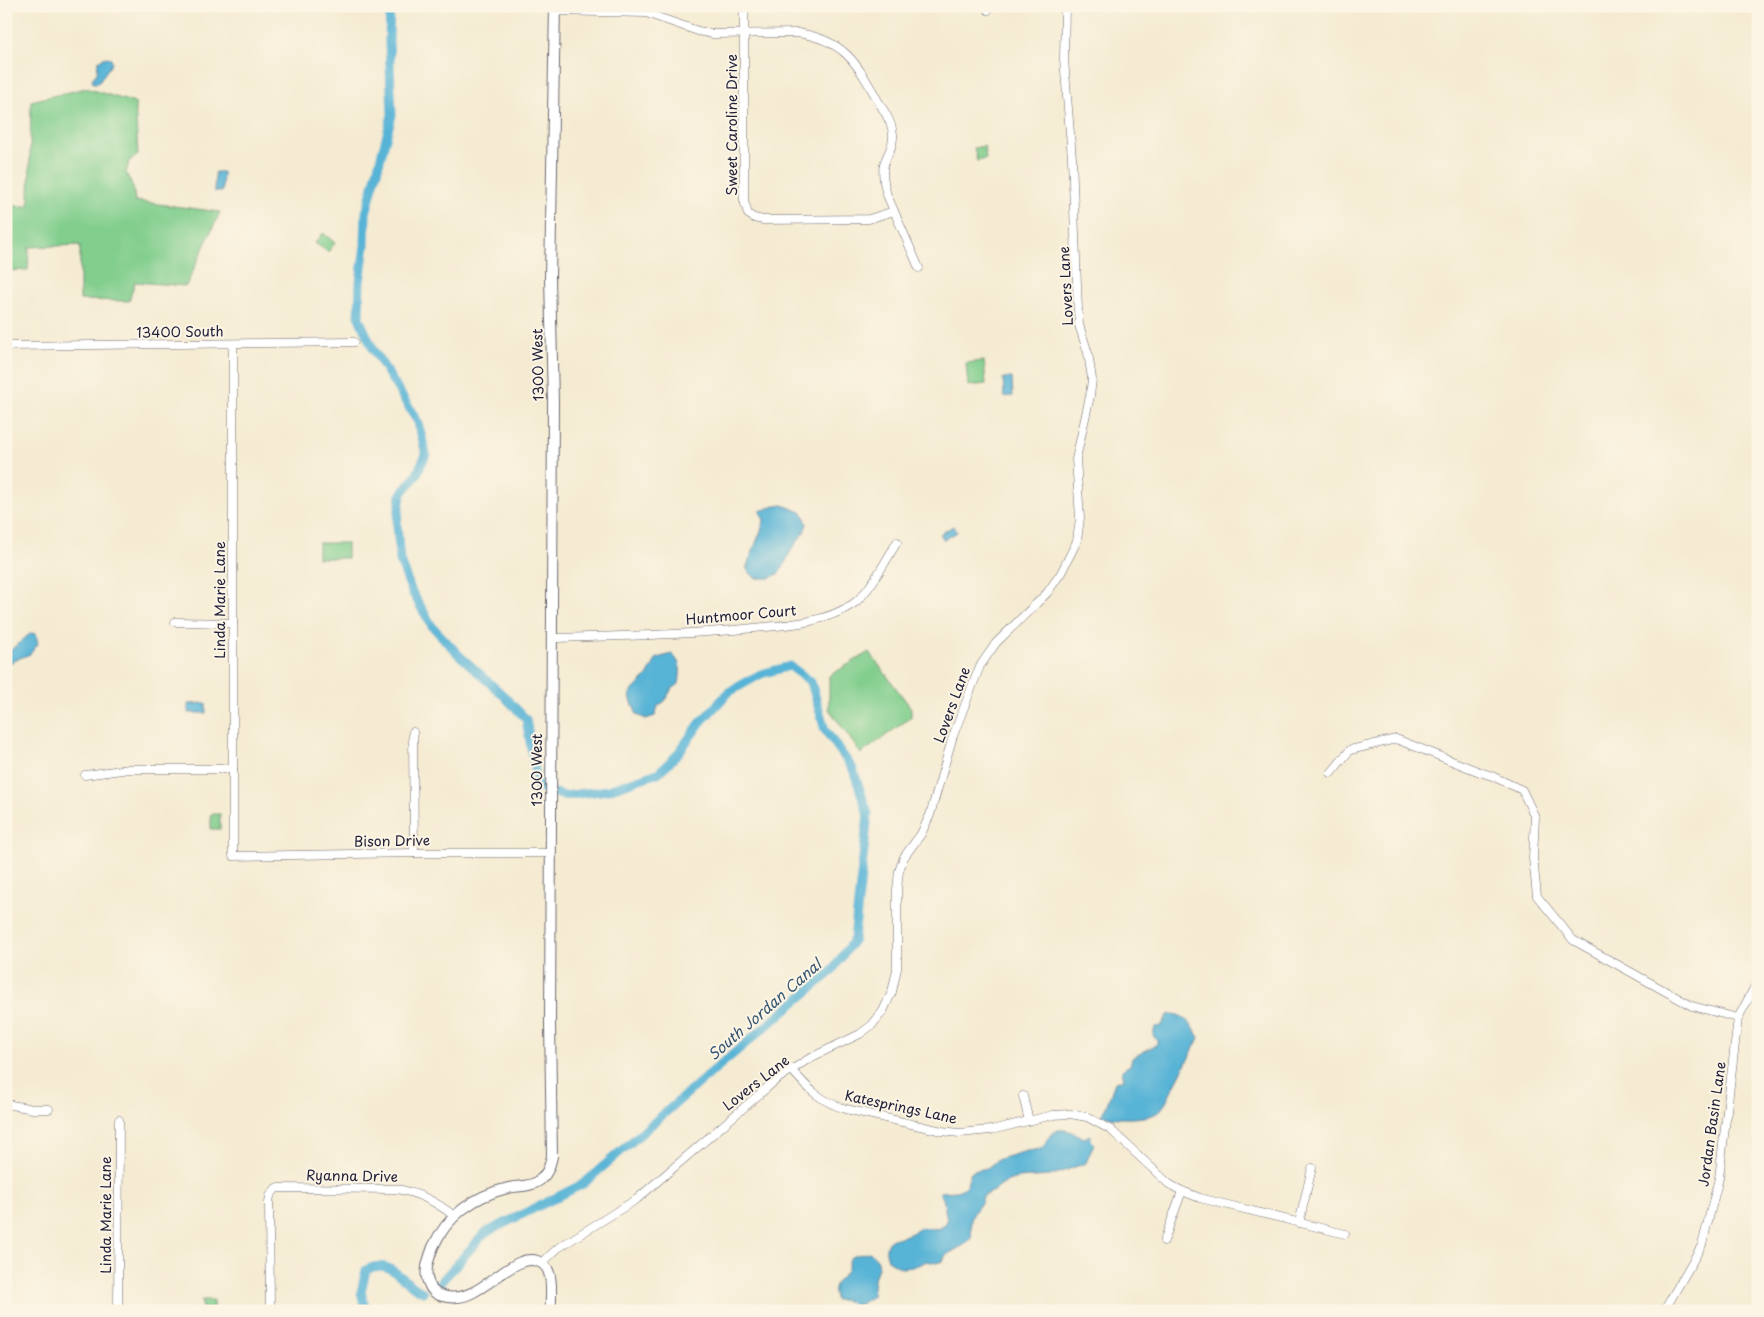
<svg xmlns="http://www.w3.org/2000/svg" width="1764" height="1317" viewBox="0 0 1764 1317" font-family="'Playpen Sans',sans-serif">
  <rect width="100%" height="100%" fill="#fcf5e5"/>
  <filter id="ink" filterUnits="userSpaceOnUse"><feTurbulence type="fractalNoise" baseFrequency=".02" numOctaves="2"/><feDisplacementMap in="SourceGraphic" scale="10" xChannelSelector="R" yChannelSelector="G"/><feConvolveMatrix kernelMatrix="1 2 1 2 8 2 1 2 1" color-interpolation-filters="sRGB"/></filter>
  <filter id="wash" filterUnits="userSpaceOnUse"><feTurbulence type="fractalNoise" baseFrequency=".0096" numOctaves="4" result="noise"/><feDisplacementMap in="SourceGraphic" scale="20" xChannelSelector="R" yChannelSelector="G"/><feGaussianBlur stdDeviation="1.12" result="paint"/><feColorMatrix in="noise" values="0 0 0 0 0 0 0 0 0 0 0 0 0 0 0 0 0 1.4 0 .05"/><feComposite in="paint" operator="in"/></filter>
  <g filter="url(#wash)">
    <rect width="100%" height="100%" fill="#f5ebd2"/>
    <g fill="#81ce8d" stroke="#527864">
      <polygon points="86,88 135,103 138,155 129,161 126,173 133,187 135,201 220,212 186,286 135,282 129,301 80,300 80,245 29,247 28,270 6,271 6,206 29,206 31,101"/>
      <polygon points="984,146 986,159 977,161 974,148"/>
      <polygon points="323,233 335,243 328,252 315,243"/>
      <polygon points="984,361 986,384 968,386 966,363"/>
      <rect x="318" y="543" width="29" height="15"/>
      <polygon points="869,652 911,708 911,717 861,754 829,709 829,676"/>
      <rect x="211" y="814" width="9" height="15"/>
      <rect x="202" y="1300" width="11" height="11"/>
    </g>
    <g fill="#58b4d6" stroke="#3d6b88">
      <polygon points="106,57 111,58 112,63 98,83 93,83 92,79 97,73 98,61"/>
      <polygon points="215,172 223,172 222,192 214,191"/>
      <polygon points="1003,378 1012,378 1013,396 1004,397"/>
      <polygon points="783,505 801,512 804,515 807,524 804,532 790,552 784,566 778,574 769,578 755,578 747,570 747,566 763,525 764,520 760,511 775,506"/>
      <polygon points="953,526 957,532 944,540 940,534"/>
      <polygon points="31,633 36,634 38,644 30,654 15,660 6,666 6,654"/>
      <path d="M 672,654 C 682,664 681,671 679,684 L 671,690 L 665,701 L 658,706 L 655,716 L 646,719 L 637,715 L 631,700 L 630,693 L 647,676 L 657,658 Z"/>
      <polygon points="206,703 206,713 188,713 188,704"/>
      <path d="M 1174,1014 C 1186,1016 1194,1027 1199,1038 L 1165,1104 C 1163,1107 1160,1111 1157,1113 C 1145,1120 1113,1119 1101,1115 L 1106,1107 L 1115,1082 L 1124,1079 L 1122,1070 L 1130,1065 L 1132,1058 L 1157,1044 L 1157,1040 L 1153,1036 L 1155,1027 L 1161,1026 L 1168,1015 Z"/>
      <path d="M 1058,1130 C 1068,1129 1076,1133 1084,1138 L 1090,1135 L 1091,1140 L 1094,1143 L 1086,1163 L 1050,1176 L 1017,1178 L 1008,1181 L 995,1190 L 983,1196 C 982,1206 972,1211 971,1221 C 970,1228 974,1236 969,1241 C 966,1245 950,1252 945,1256 L 943,1261 L 936,1263 L 927,1261 L 913,1267 L 901,1268 L 888,1260 C 880,1236 896,1240 912,1233 C 914,1232 916,1229 918,1228 C 928,1225 939,1235 947,1221 L 943,1198 L 940,1195 L 940,1192 L 957,1191 L 964,1188 L 967,1185 L 970,1173 L 974,1171 L 987,1168 L 999,1159 L 1027,1151 L 1040,1149 L 1044,1146 L 1052,1133 Z"/>
      <path d="M 869,1252 C 882,1261 879,1264 875,1276 C 873,1282 873,1290 872,1296 L 860,1304 L 854,1305 L 844,1300 L 835,1300 C 835,1296 833,1292 834,1288 C 836,1276 851,1276 848,1261 L 851,1257 Z"/>
    </g>
    <g fill="none" stroke-linecap="round" stroke-linejoin="round">
      <g stroke="#58b4d6" stroke-width="9">
        <polyline points="390,6 389,42 392,115 366,213 365,245 360,282 359,318 373,349 418,422 426,454 416,476 401,494 397,524 400,561 412,592 432,626 458,654 504,696 526,719 538,787 564,796 608,790 658,773 676,756 701,722 729,692 761,674 790,666 811,682 825,730 853,769 868,814 854,939 832,971 720,1065 583,1184 485,1233 439,1284"/>
        <path d="M 366,1311 L 361,1292 L 366,1270 C 392,1256 403,1285 423,1292"/>
      </g>
    </g>
  </g>
  <g filter="url(#ink)">
    <g fill="none" stroke-linecap="round" stroke-linejoin="round">
      <g stroke="#6c6870" stroke-width="9">
        <g id="minor">
          <polyline points="744,6 744,200 748,214 754,218 763,220 869,219 894,211"/>
          <polyline points="988,6 988,10"/>
          <path d="M 555,11 L 646,13 L 698,31 L 713,34 L 798,33 C 844,40 856,62 877,99 C 883,110 892,121 893,134 C 894,146 887,154 884,164 C 882,174 884,185 887,195 L 919,268"/>
          <polyline points="233,344 233,856 414,853 551,853"/>
          <polyline points="6,346 354,342"/>
          <polyline points="175,622 233,623"/>
          <path d="M 552,638 C 619,636 687,635 754,628 C 787,625 825,623 853,604 C 868,594 887,559 897,542"/>
          <polyline points="413,732 414,853"/>
          <polyline points="1331,773 1350,750 1396,739 1480,772 1492,776 1522,790 1535,817 1533,858 1537,896 1573,940 1692,1006 1738,1018"/>
          <polyline points="85,775 129,769 233,769"/>
          <path d="M 791,1069 C 807,1088 821,1102 846,1109 L 942,1131 L 959,1133 L 991,1130 L 1053,1115 L 1070,1114 L 1087,1117 L 1111,1130 L 1169,1184 L 1182,1191 L 1200,1198 L 1345,1234"/>
          <polyline points="1023,1096 1029,1121"/>
          <polyline points="6,1104 33,1109 49,1109"/>
          <polyline points="1299,1223 1312,1168"/>
          <polyline points="1164,1241 1182,1191"/>
          <polyline points="542,1263 558,1248 637,1199 776,1080 810,1058 860,1034 872,1025 883,1011 892,992 897,969 897,889 899,871 904,857 921,834 930,815 953,736 980,666 996,643 1047,593 1061,573 1077,541 1080,518 1076,459 1090,396 1092,379 1088,353 1079,325 1078,310 1072,158 1064,59 1065,6"/>
          <polyline points="118,1311 119,1120"/>
          <path d="M 270,1311 L 269,1203 L 270,1196 L 276,1188 L 397,1189 C 419,1193 437,1202 454,1216"/>
          <polyline points="1664,1311 1702,1245 1719,1178 1738,1018 1758,981"/>
        </g>
      </g>
      <g stroke="#6c6870" stroke-width="12">
        <path id="tertiary" d="M 551,1311 C 550,1299 553,1284 549,1273 C 545,1260 532,1258 521,1262 C 496,1272 472,1305 443,1296 C 436,1295 431,1290 429,1284 C 423,1273 429,1258 433,1247 C 447,1216 474,1196 508,1188 C 517,1186 529,1187 537,1182 C 547,1176 550,1166 552,1156 L 550,1023 L 553,402 L 550,278 L 555,6"/>
      </g>
      <use href="#minor" stroke="#fff" stroke-width="8"/>
      <use href="#tertiary" stroke="#fff" stroke-width="10"/>
    </g>
  </g>
  <g text-anchor="middle" stroke-width="4" stroke-linejoin="round" paint-order="stroke">
    <g font-size="14" fill="#22223b" stroke="#fcf5e5">
      <text transform="translate(732 125) rotate(-90)" y="5">Sweet Caroline Drive</text>
      <text transform="translate(1066 286) rotate(-93)" y="5">Lovers Lane</text>
      <text transform="translate(180 332) rotate(-1)" y="5">13400 South</text>
      <text transform="translate(538 365) rotate(-91)" y="5">1300 West</text>
      <text transform="translate(220 600) rotate(-90)" y="5">Linda Marie Lane</text>
      <text transform="translate(741 615) rotate(-5)" y="5">Huntmoor Court</text>
      <text transform="translate(952 705) rotate(-70)" y="5">Lovers Lane</text>
      <text transform="translate(537 770) rotate(-90)" y="5">1300 West</text>
      <text transform="translate(392 841) rotate(-1)" y="5">Bison Drive</text>
      <text transform="translate(756 1083) rotate(-38)" y="5">Lovers Lane</text>
      <text transform="translate(901 1107) rotate(12)" y="5">Katesprings Lane</text>
      <text transform="translate(1712 1124) rotate(-82)" y="5">Jordan Basin Lane</text>
      <text transform="translate(352 1176) rotate(1)" y="5">Ryanna Drive</text>
      <text transform="translate(106 1215) rotate(-90)" y="5">Linda Marie Lane</text>
    </g>
    <g font-size="15" font-style="italic" fill="#355571" stroke="#fcf5e5">
      <text transform="translate(765 1010) rotate(-41)" y="5">South Jordan Canal</text>
    </g>
  </g>
  <rect width="1764" height="1317" fill="none" stroke="#fcf5e5" stroke-width="25"/>
</svg>
